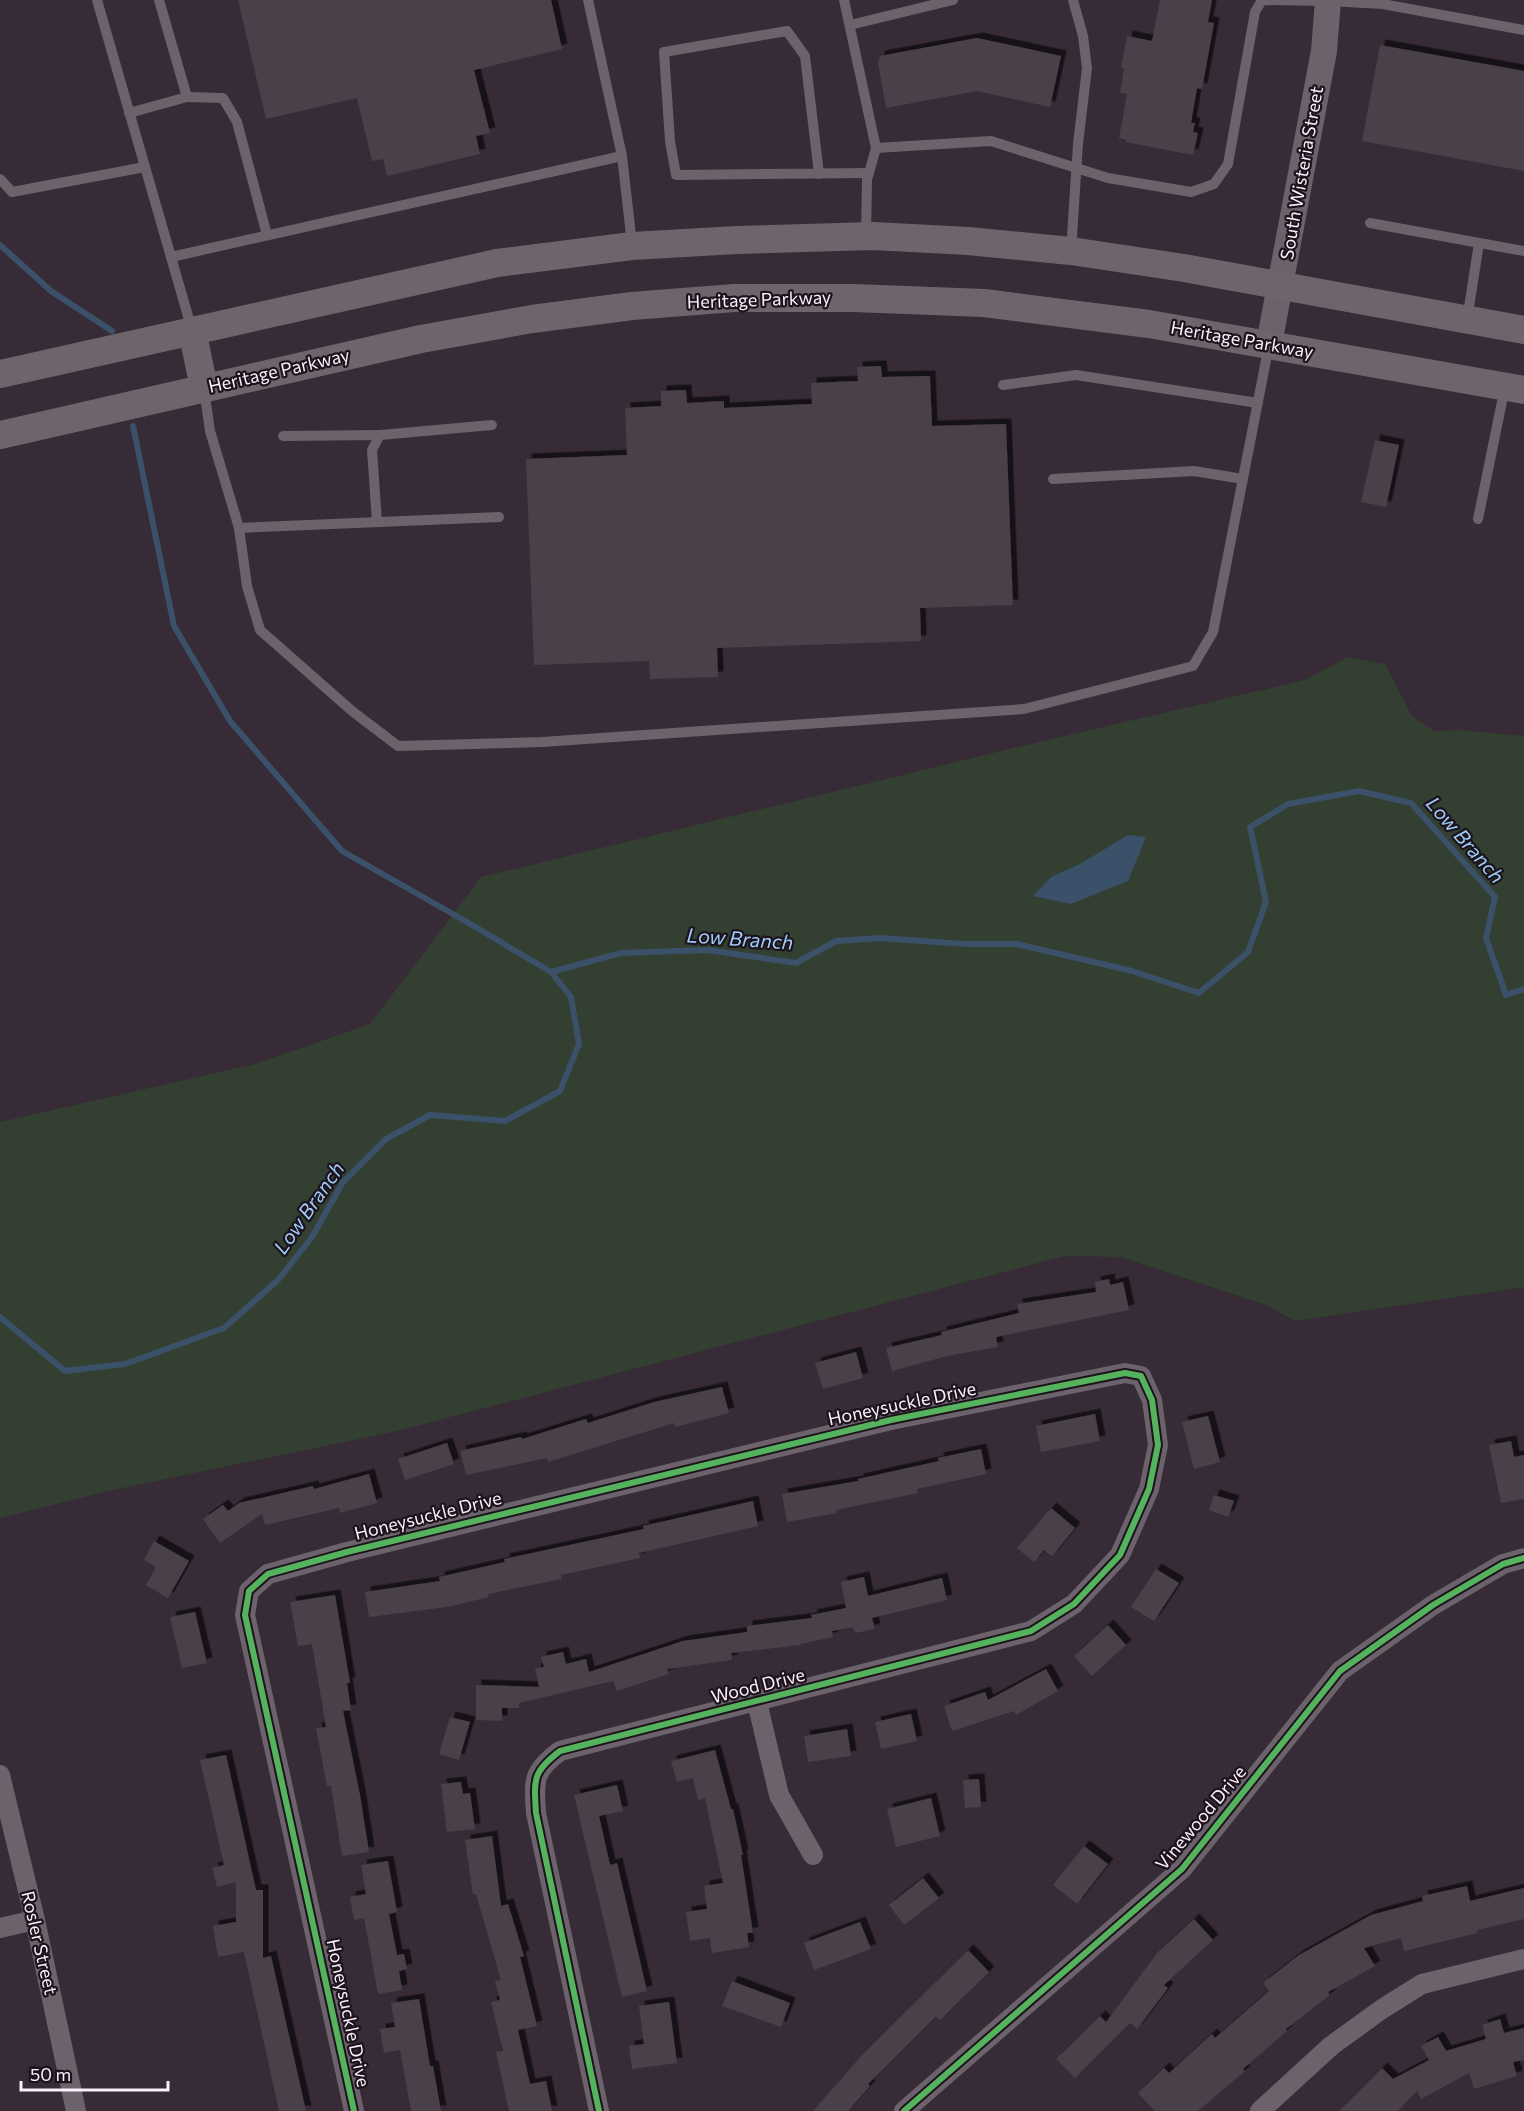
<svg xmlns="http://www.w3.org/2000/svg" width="1524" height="2111" viewBox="0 0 1524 2111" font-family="Commissioner,sans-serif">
  <defs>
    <filter id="shadow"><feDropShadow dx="5.5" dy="-5.5" stdDeviation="0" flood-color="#0009"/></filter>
  </defs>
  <rect width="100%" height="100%" fill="#362b36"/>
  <polygon fill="#333f30" points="1348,657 1385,664 1412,716 1434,731 1459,730 1524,736 1524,1287 1295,1321 1266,1305 1121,1257 1065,1256 397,1431 108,1491 0,1518 0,1122 255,1064 370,1024 481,877 1043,741 1305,680"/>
  <polygon fill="#3b5169" points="1128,835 1146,837 1128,881 1071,904 1033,896 1051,877 1080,864"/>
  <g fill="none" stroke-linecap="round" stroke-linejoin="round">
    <g stroke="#3b5169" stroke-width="6">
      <polyline points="0,245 51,291 112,331"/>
      <polyline points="133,426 174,626 230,721 342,851 467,922 551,972"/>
      <polyline points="0,1317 65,1371 125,1364 224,1328 278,1280 312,1237 343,1182 386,1139 430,1115 505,1121 560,1091 579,1044 571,997 551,972 621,953 708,950 796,963 836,941 880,938 965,944 1017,944 1132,971 1199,993 1248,952 1266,902 1250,827 1288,804 1359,791 1411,803 1495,897 1486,938 1506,995 1524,989"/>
    </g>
  </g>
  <g fill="#494049" filter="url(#shadow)">
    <polygon points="238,0 551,0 562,49 474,70 490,133 476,136 480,154 387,176 383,159 372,161 357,98 266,119"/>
    <polygon points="1160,0 1212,0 1208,22 1214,23 1202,89 1197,88 1191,123 1195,123 1193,132 1198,133 1193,155 1126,142 1126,140 1119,138 1127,94 1120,93 1124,68 1121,67 1127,36 1152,41"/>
    <polygon points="977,38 1061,56 1050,107 977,91 886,108 878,63 880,56"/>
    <polygon points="1380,45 1524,71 1524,171 1362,141"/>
    <polygon points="881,366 882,377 930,376 932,426 1006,424 1013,605 920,608 921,641 717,648 718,677 650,679 649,661 534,665 526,459 627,455 625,408 661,406 661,391 686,390 687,403 724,401 724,408 812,404 811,383 858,381 857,367"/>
    <polygon points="1375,440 1399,445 1386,507 1361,502"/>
    <polygon points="1109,1279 1110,1285 1123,1282 1129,1310 996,1337 998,1347 947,1356 892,1371 886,1348 942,1335 941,1332 1019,1313 1017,1304 1096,1292 1095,1282"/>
    <polygon points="856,1352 863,1378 823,1389 815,1363"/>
    <polygon points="722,1387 729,1413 675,1427 674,1423 548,1462 547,1458 466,1475 460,1451 521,1437 522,1439 586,1419 588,1423 654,1402"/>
    <polygon points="1095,1414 1100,1441 1041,1452 1036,1426"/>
    <polygon points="1208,1416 1220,1462 1194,1469 1182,1422"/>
    <polygon points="1511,1441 1514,1457 1524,1455 1524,1499 1501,1503 1489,1445"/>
    <polygon points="447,1443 454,1464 405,1480 398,1459"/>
    <polygon points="981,1449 986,1474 917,1489 918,1493 836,1510 837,1513 787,1522 782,1494 858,1481 858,1479 939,1461 938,1458"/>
    <polygon points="369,1474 377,1503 340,1513 339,1508 265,1525 262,1514 220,1543 203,1519 223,1505 228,1511 239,1503 313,1486 314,1489"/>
    <polygon points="1214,1495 1234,1501 1228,1517 1209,1510"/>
    <polygon points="753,1501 758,1526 639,1553 640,1558 561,1575 562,1579 488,1594 489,1597 447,1607 369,1617 365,1592 440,1581 439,1577 505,1562 504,1559 644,1529 643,1526"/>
    <polygon points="1051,1508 1075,1528 1052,1556 1044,1550 1034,1562 1017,1548"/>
    <polygon points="154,1541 189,1561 168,1598 146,1585 156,1567 144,1560"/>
    <polygon points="1156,1569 1179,1583 1154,1621 1131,1607"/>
    <polygon points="864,1577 868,1596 942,1578 947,1600 872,1618 875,1629 855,1633 853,1627 832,1631 833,1637 800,1644 801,1645 731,1653 732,1660 667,1669 669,1674 617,1691 613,1681 519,1703 519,1708 502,1708 502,1721 476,1720 476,1685 539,1687 535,1669 544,1667 541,1657 563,1652 566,1664 586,1659 589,1672 683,1641 747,1632 747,1626 812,1618 811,1615 846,1608 841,1582"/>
    <polygon points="335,1595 350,1683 347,1683 351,1710 343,1711 360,1795 369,1852 342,1856 331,1786 327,1786 316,1728 326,1727 312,1644 298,1646 290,1602"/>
    <polygon points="195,1612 207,1663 182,1668 170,1617"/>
    <polygon points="1108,1625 1126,1645 1092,1676 1074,1656"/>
    <polygon points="1046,1669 1058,1691 1016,1715 1014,1711 952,1731 944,1706 985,1692 988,1700"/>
    <polygon points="911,1714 917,1741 881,1749 875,1722"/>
    <polygon points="450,1717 470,1722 459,1760 439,1754"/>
    <polygon points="847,1729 851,1756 808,1762 804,1736"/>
    <polygon points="715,1750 731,1809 733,1809 743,1855 741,1855 753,1933 747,1933 749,1947 712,1953 710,1938 690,1941 686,1912 707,1909 704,1886 723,1883 705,1798 698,1800 693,1778 677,1782 671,1761"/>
    <polygon points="226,1755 256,1890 263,1890 263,1958 271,1956 306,2111 279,2111 244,1952 218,1957 213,1926 236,1922 236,1882 217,1887 212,1868 224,1865 200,1760"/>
    <polygon points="979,1779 981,1807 965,1808 963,1780"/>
    <polygon points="461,1782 463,1794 470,1793 475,1829 447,1832 441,1784"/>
    <polygon points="617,1785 623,1811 599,1816 610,1865 617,1863 647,1991 622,1997 574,1795"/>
    <polygon points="931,1798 940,1836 896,1847 887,1809"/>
    <polygon points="492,1836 501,1906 508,1904 524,1956 520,1957 537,2026 518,2030 530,2084 546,2081 552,2111 509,2111 496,2052 503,2051 491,2002 500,2000 495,1981 501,1980 476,1894 473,1895 465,1840"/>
    <polygon points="1084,1846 1108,1864 1077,1904 1053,1885"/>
    <polygon points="388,1861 397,1912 389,1914 397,1955 404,1954 407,1969 399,1971 402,1990 378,1994 364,1918 354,1920 350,1897 366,1894 361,1865"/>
    <polygon points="923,1878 939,1898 904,1925 889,1905"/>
    <polygon points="1467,1886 1470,1901 1524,1888 1524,1919 1477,1930 1477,1933 1404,1951 1401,1938 1364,1948 1375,1966 1328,1992 1330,1995 1286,2029 1287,2031 1243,2069 1245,2071 1198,2111 1155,2111 1138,2093 1164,2068 1169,2073 1212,2034 1215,2038 1269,1991 1263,1983 1299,1955 1371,1915 1423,1901 1422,1896"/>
    <polygon points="1194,1919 1213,1940 1164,1985 1168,1988 1137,2029 1130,2023 1075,2078 1056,2059 1100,2016 1106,2022 1158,1952"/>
    <polygon points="860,1922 871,1949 814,1970 804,1943"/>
    <polygon points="968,1950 989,1972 940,2020 936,2016 868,2084 870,2086 848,2111 813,2111 862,2055"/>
    <polygon points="732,1981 790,2003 781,2027 722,2006"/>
    <polygon points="419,1999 430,2066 433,2066 441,2111 411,2111 400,2050 384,2053 380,2029 395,2027 391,2003"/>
    <polygon points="669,2002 677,2063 632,2069 629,2046 644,2044 639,2006"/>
    <polygon points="1500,2019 1504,2033 1524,2028 1524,2060 1513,2062 1517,2076 1474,2089 1469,2073 1421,2099 1417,2091 1398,2111 1339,2111 1382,2068 1393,2079 1429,2060 1421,2046 1438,2037 1446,2051 1486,2039 1482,2025"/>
  </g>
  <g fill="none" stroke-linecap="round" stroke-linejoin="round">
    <g stroke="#6c626b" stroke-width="10">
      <polyline points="97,0 192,330"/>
      <polyline points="588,0 622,156 632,244"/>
      <polyline points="844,0 876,148 867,180 866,236"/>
      <polyline points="850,25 953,0"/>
      <polyline points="187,97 223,98 237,122 267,235"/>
      <polyline points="129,113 187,97 159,0"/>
      <polyline points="876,148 991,141 1108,178 1191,192 1214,184 1228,164 1255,12 1262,0 1328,1 1383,4 1524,30"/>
      <polyline points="819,174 805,56 787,31 664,52 670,141 676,175 869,173"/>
      <polyline points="0,179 12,192 145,167"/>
      <polyline points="1370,223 1524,251"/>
      <polyline points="1071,251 1078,144 1087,68 1083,36 1073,0"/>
      <polyline points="171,257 622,156"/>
      <polyline points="1467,320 1479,243"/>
      <polyline points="1003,385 1076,375 1258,403"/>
      <polyline points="204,389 210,431 239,528 247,586 260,630 352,711 398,746 542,742 1024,709 1193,666 1213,632 1269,345"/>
      <polyline points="283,436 380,435"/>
      <polyline points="1053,479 1194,471 1243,479"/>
      <polyline points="1478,519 1505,387"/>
      <polyline points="377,522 372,450 380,435 492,425"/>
      <polyline points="239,528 499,517"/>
    </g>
    <g stroke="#6c626b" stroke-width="20">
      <polyline points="757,1702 779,1795 813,1855"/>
      <polyline points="0,1775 35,1920 76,2111"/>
      <polyline points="0,1928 35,1920"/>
      <path d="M 354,2111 L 245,1615 L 249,1591 L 268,1574 L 347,1552 L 891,1420 L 1125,1373 L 1141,1376 L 1152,1400 L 1158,1445 L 1149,1489 L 1120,1555 L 1074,1604 L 1031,1631 L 560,1751 C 532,1772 534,1780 536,1813 L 599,2111"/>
      <polyline points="904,2111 1182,1869 1340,1671 1433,1605 1503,1564 1524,1558"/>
      <polyline points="1260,2111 1331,2046 1382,2009 1422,1984 1524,1959"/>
    </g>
    <polyline stroke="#6c626b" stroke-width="26" points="1269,344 1324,51 1328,0"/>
    <g stroke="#70646c" stroke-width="28">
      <polyline points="192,330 204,388"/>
      <polyline points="0,374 497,263 632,246 737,240 873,236 968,241 1071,251 1184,268 1524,330"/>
      <polyline points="0,435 421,339 532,319 632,306 734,298 854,298 984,303 1149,324 1524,390"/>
    </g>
    <g stroke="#1d131c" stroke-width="10">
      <g id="cycleway">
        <path d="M 354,2111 L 245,1615 L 249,1591 L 268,1574 L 347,1552 L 891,1420 L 1125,1373 L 1141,1376 L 1152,1400 L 1158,1445 L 1149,1489 L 1120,1555 L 1074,1604 L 1031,1631 L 560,1751 C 532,1772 534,1780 536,1813 L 599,2111"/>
        <polyline points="904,2111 1182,1869 1340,1671 1433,1605 1503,1564 1524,1558"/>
      </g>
    </g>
    <use href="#cycleway" stroke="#56b35d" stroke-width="6"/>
  </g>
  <g text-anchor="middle" stroke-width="4.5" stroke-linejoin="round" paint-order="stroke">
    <g font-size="18" fill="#fceefb" stroke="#1d131c">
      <text transform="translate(1302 173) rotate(-80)" y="6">South Wisteria Street</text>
      <text transform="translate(759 300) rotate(-2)" y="6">Heritage Parkway</text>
      <text transform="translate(1242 340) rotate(10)" y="6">Heritage Parkway</text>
      <text transform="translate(279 371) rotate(-13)" y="6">Heritage Parkway</text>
      <text transform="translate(902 1404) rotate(-12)" y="6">Honeysuckle Drive</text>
      <text transform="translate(428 1516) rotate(-14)" y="6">Honeysuckle Drive</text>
      <text transform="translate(758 1686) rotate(-14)" y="6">Wood Drive</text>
      <text transform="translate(1201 1818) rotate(-50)" y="6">Vinewood Drive</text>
      <text transform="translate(39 1943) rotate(77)" y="6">Rosler Street</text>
      <text transform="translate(348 2013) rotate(78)" y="6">Honeysuckle Drive</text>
    </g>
    <g font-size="20" font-style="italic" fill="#9dcdfa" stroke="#1d131c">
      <text transform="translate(1465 840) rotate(49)" y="7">Low Branch</text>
      <text transform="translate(740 939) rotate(4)" y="7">Low Branch</text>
      <text transform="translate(309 1208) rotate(-55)" y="7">Low Branch</text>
    </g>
  </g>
  <path d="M21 2081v9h147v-9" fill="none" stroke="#fceefb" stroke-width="3"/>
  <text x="30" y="2081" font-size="18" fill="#fceefb" stroke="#1d131c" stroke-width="4.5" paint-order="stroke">50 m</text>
</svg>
